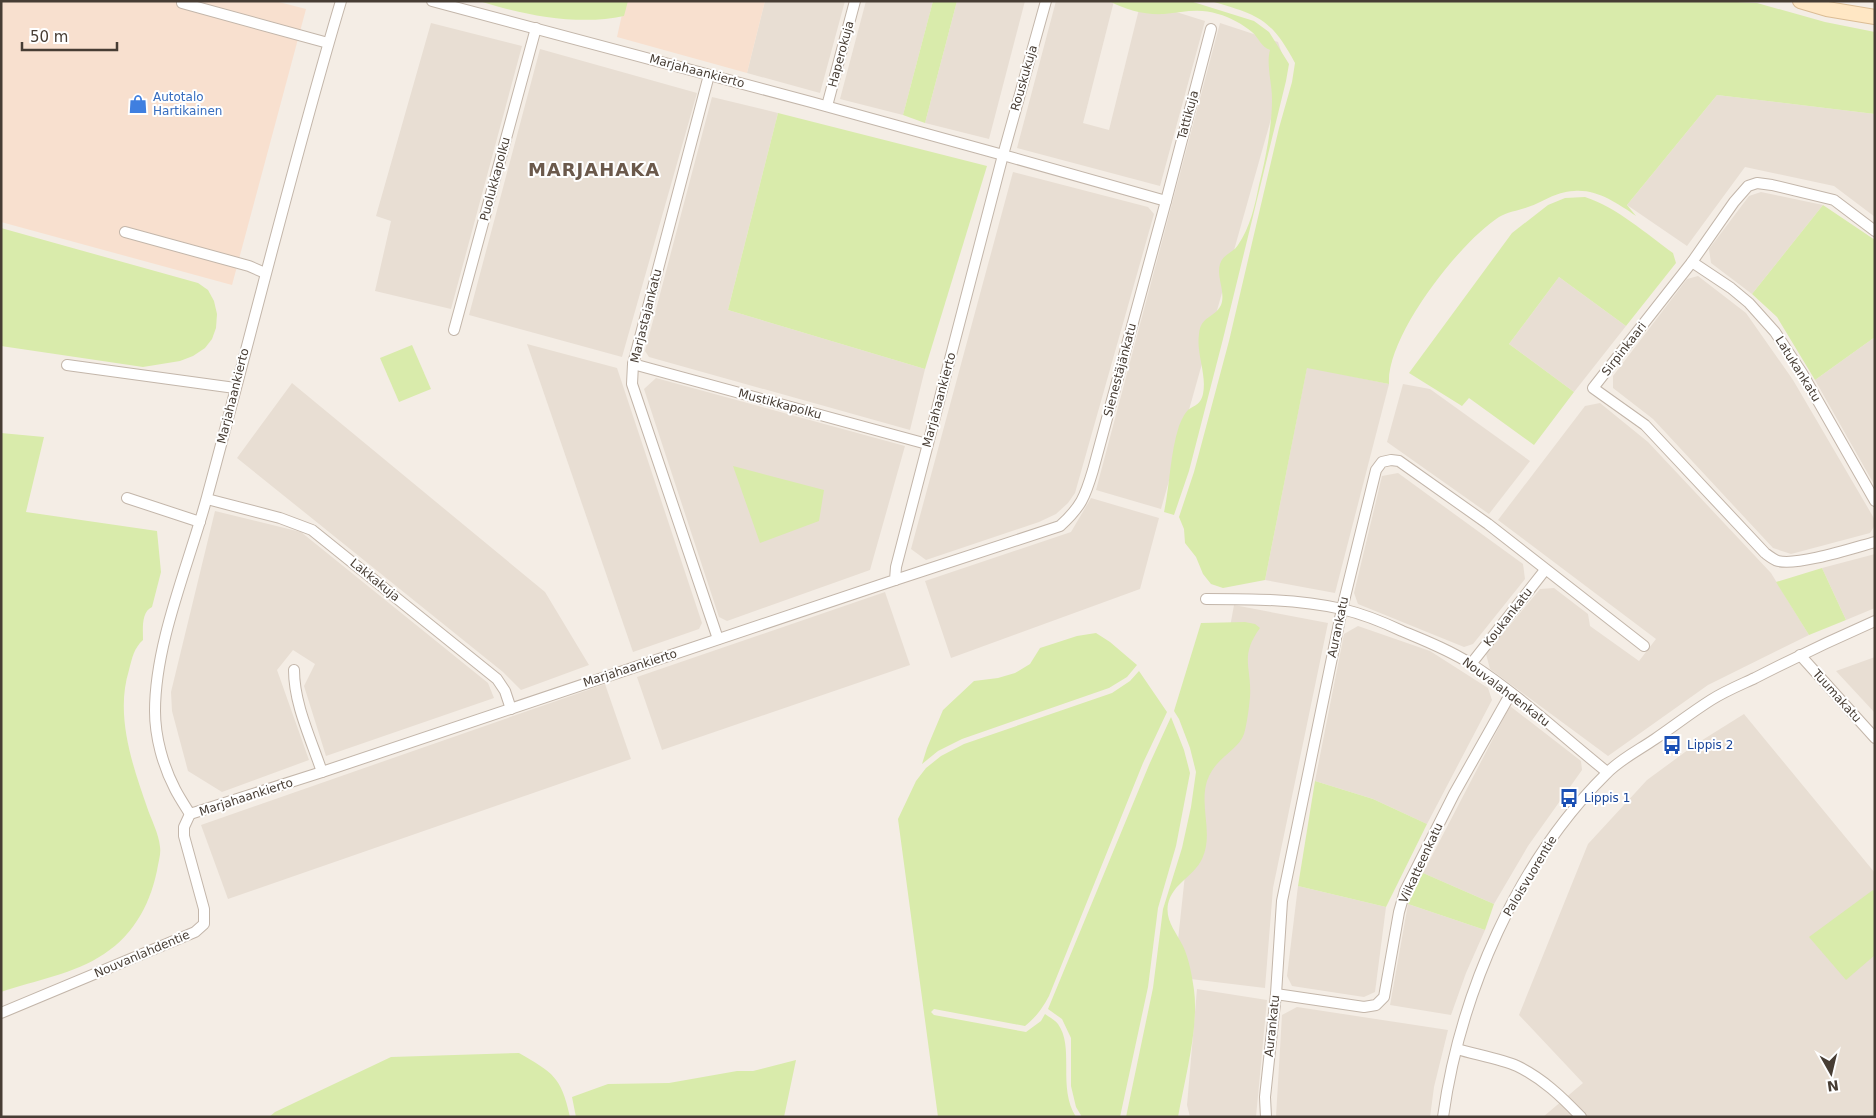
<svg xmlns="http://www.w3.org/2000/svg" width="1876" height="1118" viewBox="0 0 1876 1118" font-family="'DejaVu Sans',sans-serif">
  <rect width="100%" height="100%" fill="#f4ede5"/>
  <g fill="#e8ded3">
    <polygon points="765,1 845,1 820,93 747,73"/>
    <polygon points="866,1 933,1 903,115 840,99"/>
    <polygon points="957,1 1025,1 989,139 925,123"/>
    <polygon points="1056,1 1114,1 1083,123 1109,130 1141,1 1205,21 1160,186 1017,148"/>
    <polygon points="431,23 522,46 451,309 375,291 391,221 376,216"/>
    <polygon points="1220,23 1278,42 1286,66 1161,509 1096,490"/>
    <polygon points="540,49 697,93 622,357 469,315"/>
    <polygon points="1717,95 1875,114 1875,217 1834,186 1745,167 1687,246 1627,205"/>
    <polygon points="712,97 778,113 728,310 925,369 910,430 649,357 645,351"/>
    <polygon points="1013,172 1148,207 1154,214 1075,493 1068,503 1056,514 1039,522 926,560 911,549"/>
    <polygon points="1761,192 1823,205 1752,294 1711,263 1709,249 1749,196"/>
    <polygon points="1698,276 1746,313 1793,380 1875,520 1875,525 1870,533 1791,554 1773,548 1653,419 1613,388 1613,376 1687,279"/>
    <polygon points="1559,277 1626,326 1574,392 1509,344"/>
    <polygon points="1875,337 1875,486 1815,380"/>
    <polygon points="527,344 617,368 702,623 699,629 633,652"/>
    <polygon points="1307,367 1389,384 1335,593 1265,580"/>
    <polygon points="656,378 905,446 870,570 727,621 719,617 644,389"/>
    <polygon points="292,383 545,592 589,665 521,690 503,672 237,458"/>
    <polygon points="1403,384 1430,389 1530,461 1489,514 1387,442"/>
    <polygon points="1600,403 1648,442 1771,573 1809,635 1708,685 1608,756 1490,669 1486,654 1540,589 1554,588 1588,614 1590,626 1639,661 1656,639 1498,520 1585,406"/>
    <polygon points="1398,473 1523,564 1525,579 1473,644 1464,647 1358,604 1354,593 1382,476"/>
    <polygon points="1091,498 1159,518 1140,589 951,658 925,581 1071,532"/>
    <polygon points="215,511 301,532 488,683 494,698 326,756 304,686 315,664 293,650 277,670 309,760 222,792 188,771 172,711 171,692"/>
    <polygon points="1875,554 1875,608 1846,620 1822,568"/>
    <polygon points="885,592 910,665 662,750 637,677"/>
    <polygon points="1234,605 1328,623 1273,888 1265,988 1174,977 1185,875"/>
    <polygon points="1358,626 1430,651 1488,688 1492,700 1427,824 1373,799 1315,781 1344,634"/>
    <polygon points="1875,657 1875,713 1836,671"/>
    <polygon points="605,684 631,759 228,899 201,825"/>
    <polygon points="1510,706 1581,761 1582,770 1528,846 1494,904 1423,873"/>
    <polygon points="1744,714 1875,873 1875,1117 1543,1117 1583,1083 1519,1015 1588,844 1647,780 1696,744"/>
    <polygon points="1298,886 1386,907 1375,992 1364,997 1292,986 1287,976"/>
    <polygon points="1408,904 1485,930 1466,973 1451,1015 1390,1005"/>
    <polygon points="1197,989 1267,1000 1256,1117 1190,1117 1187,1105"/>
    <polygon points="1297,1007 1448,1030 1434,1087 1430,1117 1276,1117 1282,1015"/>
  </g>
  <g fill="#f8e0cf">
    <polygon points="1,1 275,1 306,9 232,285 1,222"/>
    <polygon points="625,1 765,1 747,73 617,37"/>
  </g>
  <g fill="#d9ebab">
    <path d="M 479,1 L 628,1 L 624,16 C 578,26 524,15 479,1 Z"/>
    <polygon points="933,1 957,1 925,123 903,115"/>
    <path d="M 1109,1 L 1190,1 L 1254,21 L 1269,32 L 1289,64 L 1286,81 L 1223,339 L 1189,471 L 1174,515 L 1164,512 C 1170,484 1170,454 1179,426 C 1181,421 1184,414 1188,410 C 1195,405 1201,404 1203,394 C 1207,374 1196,354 1199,334 C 1201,315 1214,319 1221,305 C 1226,292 1216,277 1220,264 C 1223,254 1233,253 1238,245 C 1250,228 1255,205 1259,185 C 1266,157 1272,127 1272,99 C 1272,83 1266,64 1270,50 C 1261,47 1259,38 1252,32 C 1242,24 1230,17 1218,14 C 1200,8 1183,12 1164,14 C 1145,15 1126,10 1109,1 Z"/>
    <path d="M 1211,1 L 1716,1 L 1757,3 L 1825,22 L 1875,32 L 1875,114 L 1717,95 L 1627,205 L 1636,216 C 1617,203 1597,189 1574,191 C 1554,192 1544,202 1528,207 C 1518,211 1509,211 1499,217 C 1460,242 1386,336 1389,384 L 1307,368 L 1265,580 L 1223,588 L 1211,584 L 1203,574 L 1196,557 L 1185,543 L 1184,529 L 1179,517 L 1194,472 L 1229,341 L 1279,128 L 1292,82 L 1295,63 C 1271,18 1258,15 1211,1 Z"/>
    <polygon points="778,113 987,166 925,369 728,310"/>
    <path d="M 1585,197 C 1618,208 1645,233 1673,253 L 1676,263 L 1626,326 L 1559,277 L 1509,344 L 1574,392 L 1534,445 L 1469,398 L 1462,406 L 1409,373 L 1512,233 L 1548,205 L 1565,198 Z"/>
    <polygon points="1823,205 1875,240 1875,337 1815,380 1777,317 1752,294"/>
    <polygon points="1,228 198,283 208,290 214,301 217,314 216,328 212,339 205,348 193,356 180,361 143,367 1,346"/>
    <polygon points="412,345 431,389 399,402 380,358"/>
    <path d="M 1,433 L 44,437 L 26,512 L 157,531 L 161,572 L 152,607 C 141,612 143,629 143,640 C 134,648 132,658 129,670 C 115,715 132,764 147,807 C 151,819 159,834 160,847 C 161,853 159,860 158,865 C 152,901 135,934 104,954 C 74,974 36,980 1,992 Z"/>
    <polygon points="733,466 824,490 819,521 760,543"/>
    <polygon points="1822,568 1846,620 1809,635 1776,582"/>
    <path d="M 1245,622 L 1255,624 L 1260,628 C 1239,657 1252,667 1250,697 C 1249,708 1247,723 1244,734 C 1238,751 1215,757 1207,781 C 1199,807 1214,834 1202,859 C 1194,876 1172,884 1168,904 C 1165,920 1176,932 1183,946 C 1189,959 1192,975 1194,990 C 1199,1027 1185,1078 1178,1117 L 1126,1117 L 1153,988 L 1163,909 L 1182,848 L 1191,807 L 1196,772 L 1190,748 L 1179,719 L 1174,711 L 1201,623 Z"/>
    <polygon points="1096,633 1110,642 1137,665 1127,677 1109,688 962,739 938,751 922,764 927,748 943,710 974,681 998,678 1015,673 1030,664 1040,648 1077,636"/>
    <path d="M 1139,671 L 1167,712 L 1143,763 L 1049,996 C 1042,1009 1036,1017 1025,1026 L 934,1009 L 931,1012 L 934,1015 L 1026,1032 L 1041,1021 L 1045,1014 C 1049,1017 1055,1020 1058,1024 C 1075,1048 1057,1087 1076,1117 L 938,1117 L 898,819 L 916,781 L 926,768 L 941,756 L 964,744 L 1112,693 L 1130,681 Z"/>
    <polygon points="1171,717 1184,750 1190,773 1176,846 1158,908 1148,987 1120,1117 1082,1117 1076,1107 1071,1086 1071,1038 1062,1019 1048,1009 1149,765"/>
    <polygon points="1315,781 1373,799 1427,824 1386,907 1298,886"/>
    <polygon points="1423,873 1494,904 1485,930 1408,904"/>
    <polygon points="1873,890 1875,892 1875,955 1846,980 1809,937"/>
    <path d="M 519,1053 C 553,1073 561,1076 570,1117 L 269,1117 L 275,1112 L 391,1057 Z"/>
    <polygon points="796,1060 784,1117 576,1117 572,1097 608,1084 669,1083 737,1071 753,1071"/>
  </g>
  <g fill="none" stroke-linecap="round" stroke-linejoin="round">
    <g stroke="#c3b6aa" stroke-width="12">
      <g id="minor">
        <path d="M 341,1 C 292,165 252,332 207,497 C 189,564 155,642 155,711 C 155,737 163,766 175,789 C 179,797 185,806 190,814 L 322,772 L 895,580 L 896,567 L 1003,155 L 811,102 L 432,1"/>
        <polyline points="182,3 328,43"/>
        <polyline points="709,75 633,364 632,384 718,639"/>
        <polyline points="827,106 855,1"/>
        <polyline points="1166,201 1211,29"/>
        <path d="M 1875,231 L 1834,200 L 1772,185 L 1757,183 L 1748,186 L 1734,202 L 1692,262 L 1593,388 L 1645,425 L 1765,553 C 1769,556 1774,560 1778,561 C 1798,566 1853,548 1875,542"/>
        <polyline points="125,232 249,266 265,273"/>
        <polyline points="1692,262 1731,288 1749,303 1775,332 1802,373 1875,501"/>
        <polyline points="454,330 536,28"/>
        <polyline points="633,364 927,444"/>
        <polyline points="67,365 235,388"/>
        <polyline points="127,498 200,522"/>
        <polyline points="207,499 280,518 312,530 497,679 505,691 511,709"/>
        <path d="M 895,580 L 1060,526 C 1081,507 1085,497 1093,470 L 1166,201 L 1003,155 L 1046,1"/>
        <path d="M 1206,599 C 1251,599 1298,599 1342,609 C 1363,614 1383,622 1402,631 C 1426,641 1449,650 1471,664 C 1519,695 1562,736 1607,772"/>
        <polyline points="1800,655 1875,738"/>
        <polyline points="1471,664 1545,570"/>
        <path d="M 294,670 C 294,704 311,739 322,772"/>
        <polyline points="1276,994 1364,1007 1376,1005 1384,997 1399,912 1405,891 1454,794 1511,693"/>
        <polyline points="1,1013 195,932 204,924 204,909 184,836 184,827 190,814"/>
        <path d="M 1457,1049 C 1473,1054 1502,1059 1517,1066 C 1542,1078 1562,1097 1581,1117"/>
        <polyline points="1266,1117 1265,1097 1276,994 1282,901 1342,609 1376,470 1382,462 1391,460 1399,461 1488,524 1644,646"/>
        <path d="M 1443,1117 C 1460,994 1517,862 1606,774 C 1619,760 1639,750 1655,739 C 1674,726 1692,712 1711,700 C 1725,691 1740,685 1755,678 C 1794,658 1834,639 1875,621"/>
      </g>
    </g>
    <g stroke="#dbbc94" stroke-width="16">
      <polyline id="secondary" points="1800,1 1827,9 1875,17"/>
    </g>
    <use href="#minor" stroke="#fff" stroke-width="10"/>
    <use href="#secondary" stroke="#ffe7c4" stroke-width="14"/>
  </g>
  <defs>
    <g id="shop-bare" transform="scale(1.5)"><path d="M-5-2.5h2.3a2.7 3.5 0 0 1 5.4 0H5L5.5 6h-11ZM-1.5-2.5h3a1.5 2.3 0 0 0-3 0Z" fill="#3f7fe0" stroke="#fff" stroke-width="2.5" paint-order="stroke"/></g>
    <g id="bus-bare" transform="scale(1.5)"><path d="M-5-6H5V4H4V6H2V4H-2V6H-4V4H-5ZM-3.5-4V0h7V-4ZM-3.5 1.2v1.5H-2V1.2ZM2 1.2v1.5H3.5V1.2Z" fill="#1a4fb4" stroke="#fff" stroke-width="2.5" paint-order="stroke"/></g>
  </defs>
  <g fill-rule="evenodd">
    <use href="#shop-bare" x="138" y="104"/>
    <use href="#bus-bare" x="1672" y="745"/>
    <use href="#bus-bare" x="1569" y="798"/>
  </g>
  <g text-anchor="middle" stroke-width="4" stroke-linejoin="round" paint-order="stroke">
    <g font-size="12" fill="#473d34" stroke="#fff">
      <text transform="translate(841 54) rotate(-75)" y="4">Haperokuja</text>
      <text transform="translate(697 71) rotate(15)" y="4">Marjahaankierto</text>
      <text transform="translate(1024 78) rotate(-74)" y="4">Rouskukuja</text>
      <text transform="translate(1188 115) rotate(-75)" y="4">Tattikuja</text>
      <text transform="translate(495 179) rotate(-75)" y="4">Puolukkapolku</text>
      <text transform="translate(646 316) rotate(-76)" y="4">Marjastajankatu</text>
      <text transform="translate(1624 349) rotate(-52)" y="4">Sirpinkaari</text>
      <text transform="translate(1798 369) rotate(58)" y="4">Latukankatu</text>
      <text transform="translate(1120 370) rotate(-75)" y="4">Sienestäjänkatu</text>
      <text transform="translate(233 396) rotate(-76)" y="4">Marjahaankierto</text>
      <text transform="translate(939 400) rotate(-75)" y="4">Marjahaankierto</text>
      <text transform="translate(780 404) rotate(15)" y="4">Mustikkapolku</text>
      <text transform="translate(375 580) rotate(39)" y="4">Lakkakuja</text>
      <text transform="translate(1508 617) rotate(-52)" y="4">Koukankatu</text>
      <text transform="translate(1338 627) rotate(-78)" y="4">Aurankatu</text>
      <text transform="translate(630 668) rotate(-18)" y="4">Marjahaankierto</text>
      <text transform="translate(1506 692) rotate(37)" y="4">Nouvalahdenkatu</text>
      <text transform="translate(1837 696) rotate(48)" y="4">Tuumakatu</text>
      <text transform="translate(246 797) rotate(-18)" y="4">Marjahaankierto</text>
      <text transform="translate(1421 863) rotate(-65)" y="4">Viikatteenkatu</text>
      <text transform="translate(1530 876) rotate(-59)" y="4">Paloisvuorentie</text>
      <text transform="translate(142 954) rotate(-23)" y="4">Nouvanlahdentie</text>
      <text transform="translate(1272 1026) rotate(-84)" y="4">Aurankatu</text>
    </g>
    <g font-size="12" fill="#366cbe" stroke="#fff" text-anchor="start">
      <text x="153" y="101">Autotalo<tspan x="153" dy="14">Hartikainen</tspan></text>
    </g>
    <g font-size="12" fill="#164399" stroke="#fff" text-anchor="start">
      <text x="1687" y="749">Lippis 2</text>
      <text x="1584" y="802">Lippis 1</text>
    </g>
    <g font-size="18" font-weight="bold" letter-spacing="1" fill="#6b594b" stroke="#fff">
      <text x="594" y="176">MARJAHAKA</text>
    </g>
  </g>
  <rect width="1876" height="1118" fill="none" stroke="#473d34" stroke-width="5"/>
  <g transform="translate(1831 1073) rotate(172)" stroke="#ffffff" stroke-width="4" paint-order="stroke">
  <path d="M0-4L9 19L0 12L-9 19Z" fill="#473d34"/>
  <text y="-8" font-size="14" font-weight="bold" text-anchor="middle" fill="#473d34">N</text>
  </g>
  <path d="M22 42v8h95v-8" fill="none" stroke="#473d34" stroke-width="2.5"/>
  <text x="30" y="42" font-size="15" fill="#473d34" stroke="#ffffff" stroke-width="4" paint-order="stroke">50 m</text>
</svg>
